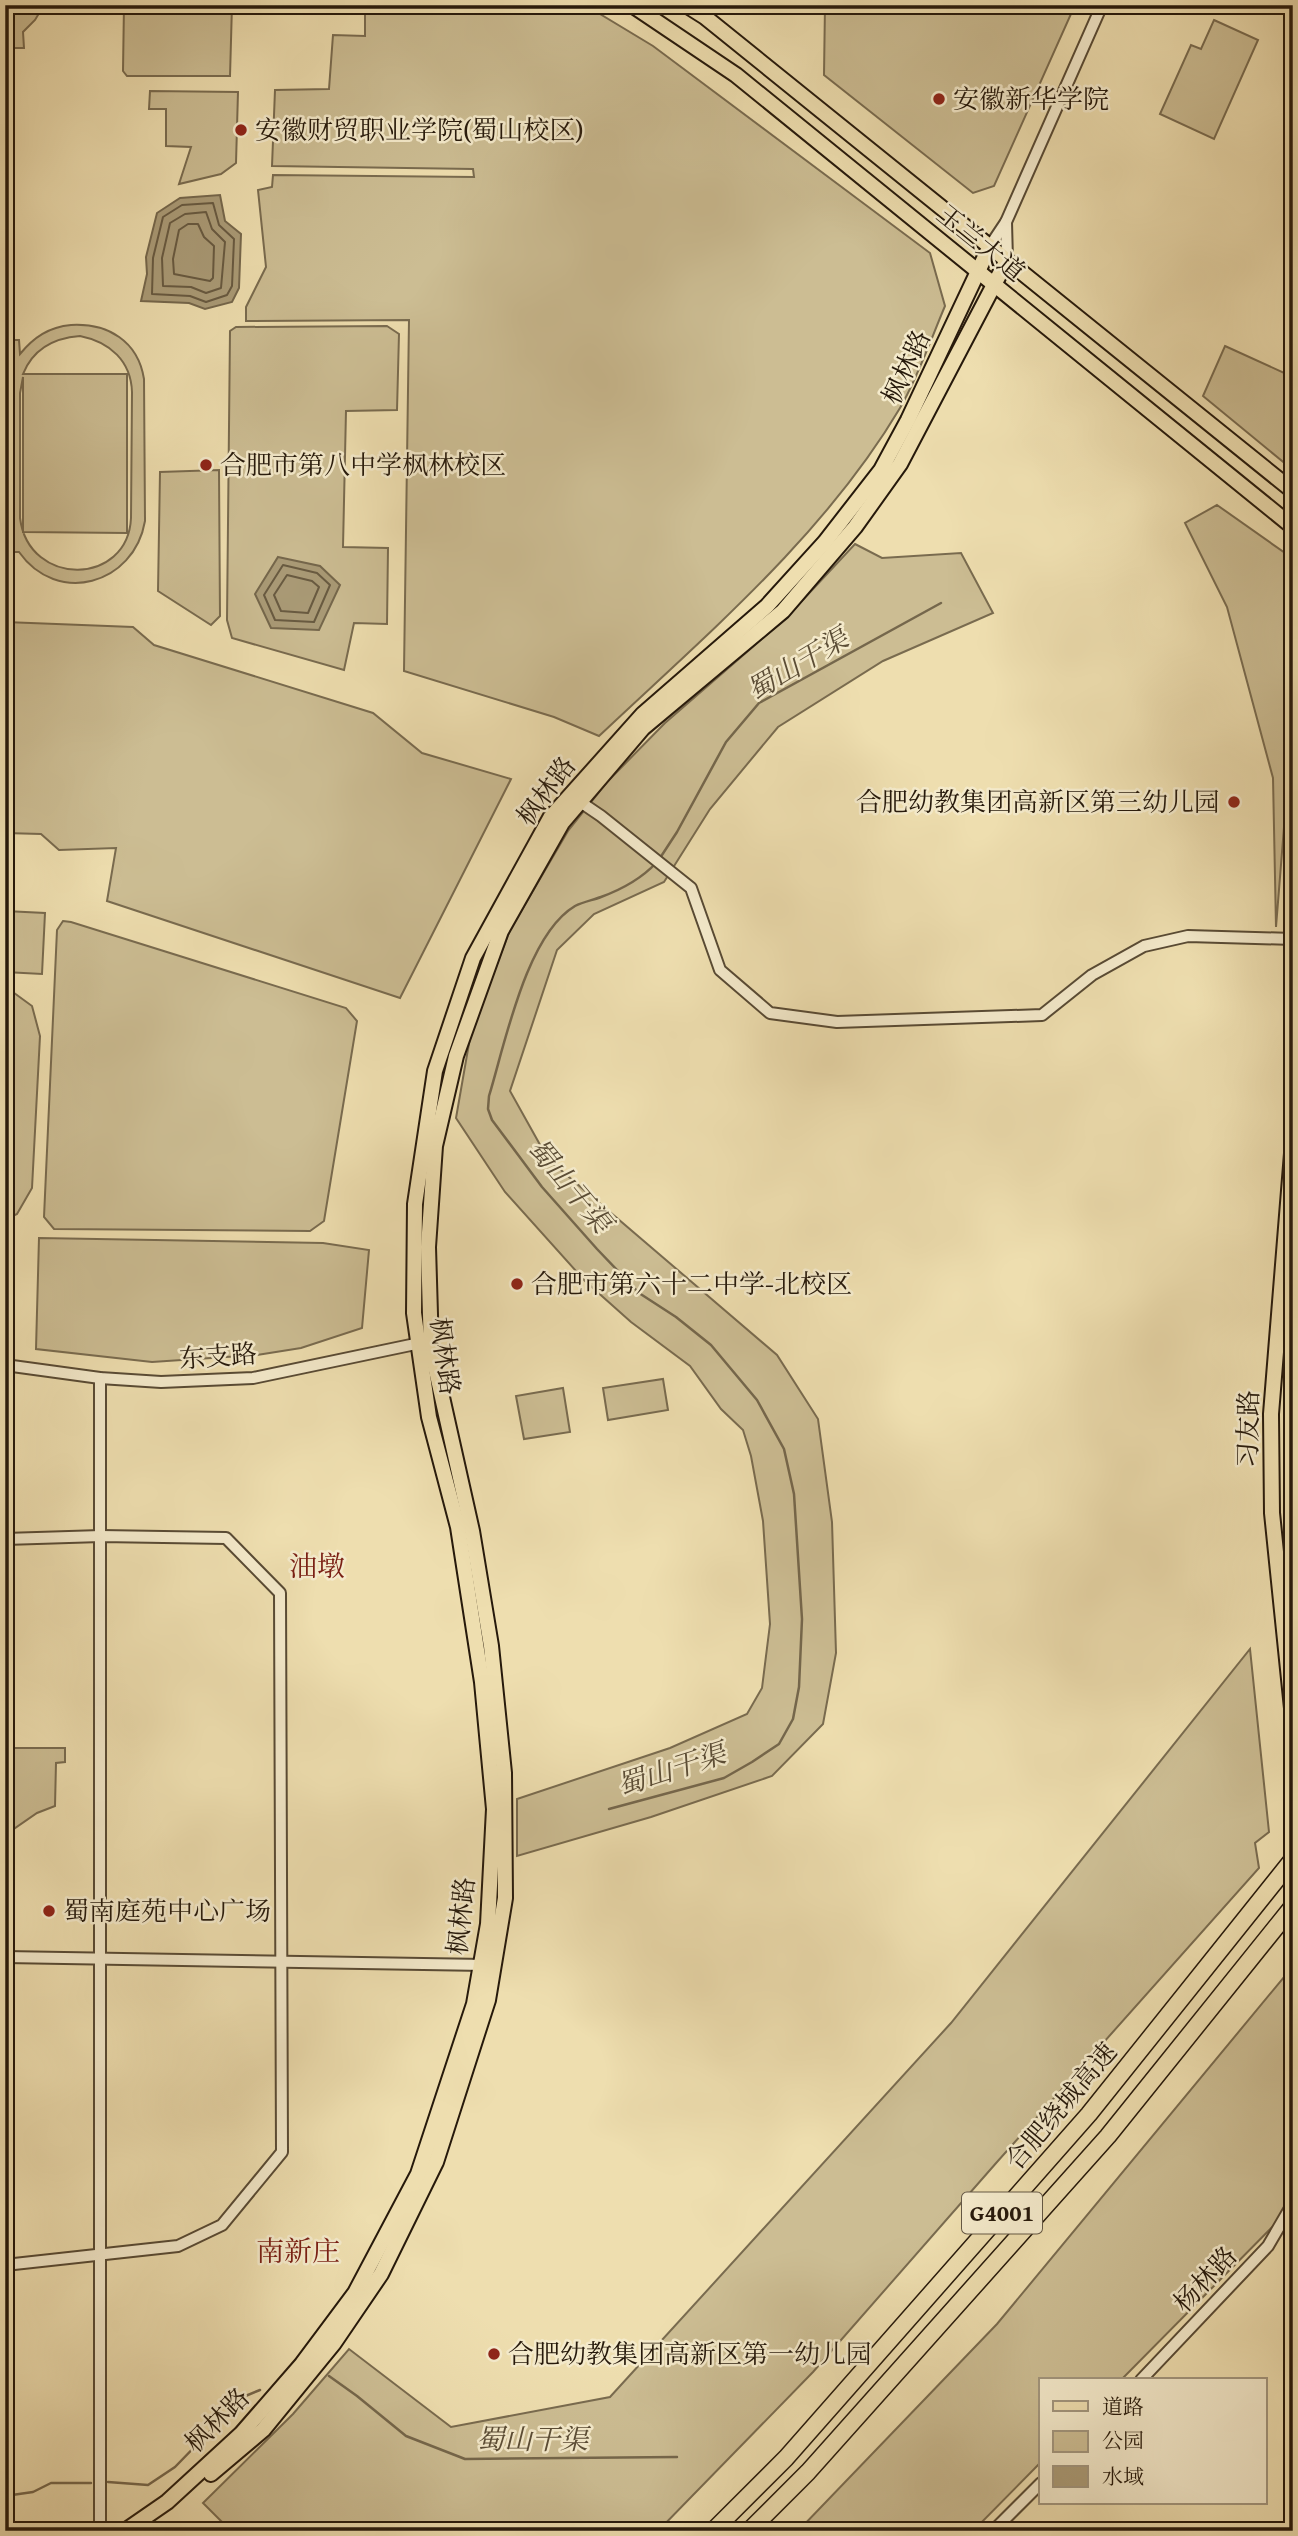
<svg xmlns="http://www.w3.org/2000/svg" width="1298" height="2536" viewBox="0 0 1298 2536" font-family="'Gentium Book Plus','Noto Serif SC',serif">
  <rect width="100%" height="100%" fill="#eedeaf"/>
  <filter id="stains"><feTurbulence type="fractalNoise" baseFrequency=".00286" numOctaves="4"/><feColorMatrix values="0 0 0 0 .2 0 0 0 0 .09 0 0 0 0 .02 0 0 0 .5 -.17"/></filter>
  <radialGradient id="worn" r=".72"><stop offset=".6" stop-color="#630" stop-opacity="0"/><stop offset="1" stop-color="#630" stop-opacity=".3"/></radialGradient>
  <g fill="#ccbd93" stroke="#796b4f" stroke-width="2" fill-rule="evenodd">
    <polygon points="24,5 44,5 35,20 23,32 24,48 5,48 5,23"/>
    <polygon points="124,5 232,5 230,76 127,76 123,71"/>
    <path d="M 365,5 L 585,5 L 653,46 L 930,253 L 945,306 C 931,339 918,377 900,408 C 824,536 706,635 599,736 L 554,717 L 404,671 L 409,320 L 246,321 L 246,307 L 266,267 L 258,190 L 272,187 L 273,175 L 474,177 L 473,169 L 272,166 L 275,90 L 329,89 L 333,35 L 365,36 Z"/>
    <polygon points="825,5 1075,5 994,186 973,193 824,75"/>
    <polygon points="1214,20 1258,40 1214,139 1160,114 1191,45 1201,49"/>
    <polygon points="150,91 238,92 236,163 221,174 179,184 191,147 166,146 166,109 149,109"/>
    <path d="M 71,325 C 108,323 138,341 144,379 L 145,521 C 134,585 57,606 19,552 L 7,552 L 6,340 L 19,340 L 20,354 C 34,337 49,327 71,325 ZM 80,336 C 110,342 131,361 132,392 L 131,518 C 128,586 29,588 20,518 L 20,393 L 23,377 L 23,532 L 127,533 L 127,374 L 23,374 C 33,349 54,338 80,336 Z"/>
    <polygon points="387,326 399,334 397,410 346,411 343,547 388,548 387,624 354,623 344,670 232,638 227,620 230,331 236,327"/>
    <polygon points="1225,346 1293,377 1293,470 1203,396"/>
    <polygon points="219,470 220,616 211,625 158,591 160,472"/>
    <polygon points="1217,505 1285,553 1293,570 1293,715 1276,927 1273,778 1227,607 1185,523"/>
    <polygon points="855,544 882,558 961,553 993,613 883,661 778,727 710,809 664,882 594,914 557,950 510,1091 548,1159 777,1355 818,1419 832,1522 836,1653 823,1724 772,1776 651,1817 517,1856 517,1799 670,1748 747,1714 762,1688 770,1624 763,1521 751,1456 743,1430 721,1409 690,1366 631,1322 585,1281 505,1192 456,1118 471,1032 510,930 568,831 608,781 665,723 786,618"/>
    <polygon points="5,622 133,627 154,645 373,713 422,753 511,779 400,998 107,901 116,848 59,850 41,834 5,833"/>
    <polygon points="5,911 45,913 42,974 5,972"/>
    <polygon points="63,921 71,922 346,1008 357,1021 324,1221 310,1231 54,1229 44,1217 57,930"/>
    <polygon points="5,990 10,990 32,1006 40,1036 32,1188 17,1214 5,1220"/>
    <polygon points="39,1238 323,1243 369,1250 362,1328 301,1348 257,1355 152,1362 36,1349"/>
    <polygon points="663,1379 668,1410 608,1420 603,1388"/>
    <polygon points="563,1388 570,1432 524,1439 516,1396"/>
    <polygon points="1250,1649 1269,1832 1255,1843 1259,1868 997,2162 813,2372 658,2531 231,2531 203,2503 293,2414 349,2349 451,2427 610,2397 951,2023"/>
    <polygon points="5,1748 65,1748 65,1762 56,1763 55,1806 37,1813 5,1835"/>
    <polygon points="1289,1971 1293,2024 1293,2206 1121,2380 1041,2380 1041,2462 973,2531 798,2531 997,2324"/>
  </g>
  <g fill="#aa9b77" stroke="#75674c" stroke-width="2">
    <polygon points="220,195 225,221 241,234 239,288 232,302 205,309 189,303 141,301 147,274 146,257 157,213 180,198"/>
    <polygon points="278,557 320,566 340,585 319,630 271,628 255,594"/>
  </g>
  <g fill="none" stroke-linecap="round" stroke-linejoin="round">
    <g stroke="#685a41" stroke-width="2">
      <polygon points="213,203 219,225 234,239 232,286 227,295 206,302 190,296 152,294 153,258 163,217 182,205"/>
      <polygon points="206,212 212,229 225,242 221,288 206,293 191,287 163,286 162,258 170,223 185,214"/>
      <polygon points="188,224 198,224 204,237 214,246 213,278 210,281 174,274 173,259 179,230"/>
      <polygon points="283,565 317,573 330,585 314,622 275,620 264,595"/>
      <polygon points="287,575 312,581 319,587 308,613 281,611 274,595"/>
    </g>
    <g stroke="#75674c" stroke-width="2.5">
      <polyline points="660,858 677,832 726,742 759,703 941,603"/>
      <path d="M 609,1809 L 724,1778 L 752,1762 L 779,1744 L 793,1719 L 799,1687 L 802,1619 L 794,1494 L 784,1449 L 757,1400 L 711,1345 L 676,1317 L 639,1293 L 597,1249 L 542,1187 L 492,1120 L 488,1109 L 489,1096 C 505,1044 526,935 575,906 C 583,902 593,900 601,897 C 620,890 642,878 656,863"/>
      <polyline points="329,2376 357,2396 406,2436 465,2459 677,2457"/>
      <polyline points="108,2482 148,2485 175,2467 243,2397 260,2390"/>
      <polyline points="5,2496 33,2492 51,2483 91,2483"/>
    </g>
    <g stroke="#584a34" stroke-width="14">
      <g id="minor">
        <polyline points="1006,222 1007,260"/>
        <polyline points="990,246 1006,222 1102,5"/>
        <polyline points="576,799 601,816 691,888 720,970 770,1013 837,1022 1042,1015 1092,975 1144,946 1188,936 1293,939"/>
        <polyline points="5,1365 100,1378 161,1382 253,1378 425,1342"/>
        <polyline points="5,1539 101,1536 226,1538 280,1593 282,2152 222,2225 178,2246 5,2265"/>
        <polyline points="5,1957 485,1965"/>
        <polyline points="1141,2380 1268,2246 1293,2203"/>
        <polyline points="100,2531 100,1378"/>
        <polyline points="993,2531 1041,2483"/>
      </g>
    </g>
    <g stroke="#26190b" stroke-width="18">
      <g id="major">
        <polyline points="632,5 736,75 1293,527"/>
        <polyline points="686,5 705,17 1293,491"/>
        <polyline points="1293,1141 1271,1414 1272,1513 1293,1718"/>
        <polyline points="211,2474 263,2430 334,2343 381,2274 436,2162 488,2000 505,1898 504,1773 491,1646 472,1531 431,1348 428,1247 435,1146 456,1056 501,931 562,823 643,728 783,611 855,527 900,464 1007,260"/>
        <polyline points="125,2531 167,2502 241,2434 302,2364 355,2293 418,2174 474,2004 488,1924 494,1809 482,1682 458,1527 429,1417 414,1313 415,1204 435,1071 473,958 550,818 643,714 767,606 825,542 881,470 908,420 990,246"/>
      </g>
    </g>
    <g stroke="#26190b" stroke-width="19">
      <g id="highway">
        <polyline points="713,2531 786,2458 1089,2114 1293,1859"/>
        <polyline points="749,2531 808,2472 1108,2136 1293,1906"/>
      </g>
    </g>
    <use href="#minor" stroke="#f4eacb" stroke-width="10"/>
    <use href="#major" stroke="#eedeaf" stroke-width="14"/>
    <use href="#highway" stroke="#eedeaf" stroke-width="16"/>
  </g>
  <g fill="#8f2418" stroke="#f4eacb" stroke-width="2.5">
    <circle cx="939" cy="99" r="7"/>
    <circle cx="241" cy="130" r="7"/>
    <circle cx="206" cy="465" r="7"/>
    <circle cx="1234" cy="802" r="7"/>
    <circle cx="517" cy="1284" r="7"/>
    <circle cx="49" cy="1911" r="7"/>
    <circle cx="494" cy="2354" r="7"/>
  </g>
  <g text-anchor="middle" stroke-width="5" stroke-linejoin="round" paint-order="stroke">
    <rect fill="#f4eacb" stroke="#645845" stroke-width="2" x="962" y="2192.5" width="80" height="41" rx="5"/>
    <g font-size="24" font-weight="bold" fill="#26190b">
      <text x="1002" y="2221">G4001</text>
    </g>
    <g font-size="26" fill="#26190b" stroke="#f4eacb" text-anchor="start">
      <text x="953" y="108">安徽新华学院</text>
      <text x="255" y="139">安徽财贸职业学院(蜀山校区)</text>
      <text x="220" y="474">合肥市第八中学枫林校区</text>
      <text x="1220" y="811" text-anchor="end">合肥幼教集团高新区第三幼儿园</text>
      <text x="531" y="1293">合肥市第六十二中学-北校区</text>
      <text x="63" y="1920">蜀南庭苑中心广场</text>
      <text x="508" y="2363">合肥幼教集团高新区第一幼儿园</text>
    </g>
    <g font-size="26" fill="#26190b" stroke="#f4eacb">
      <text transform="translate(981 243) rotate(39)" y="9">玉兰大道</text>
      <text transform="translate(906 367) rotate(-65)" y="9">枫林路</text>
      <text transform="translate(546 791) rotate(-53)" y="9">枫林路</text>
      <text transform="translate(218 1356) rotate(-4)" y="9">东支路</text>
      <text transform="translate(445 1356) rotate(82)" y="9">枫林路</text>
      <text transform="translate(1248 1429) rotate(-89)" y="9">习友路</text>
      <text transform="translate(461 1916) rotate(-84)" y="9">枫林路</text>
      <text transform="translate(1061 2106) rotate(-50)" y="9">合肥绕城高速</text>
      <text transform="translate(1205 2279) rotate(-47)" y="9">杨林路</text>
      <text transform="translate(217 2420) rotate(-45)" y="9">枫林路</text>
    </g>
    <g font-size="28" font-style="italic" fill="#5b4d36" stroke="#f4eacb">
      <text transform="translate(797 664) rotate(-31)" y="10">蜀山干渠</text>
      <text transform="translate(570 1185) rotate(50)" y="10">蜀山干渠</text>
      <text transform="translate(671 1769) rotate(-18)" y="10">蜀山干渠</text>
      <text x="532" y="2449">蜀山干渠</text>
    </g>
    <g font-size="28" fill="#7a1f14" stroke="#f4eacb">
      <text x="317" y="1576">油墩</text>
      <text x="298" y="2261">南新庄</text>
    </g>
  </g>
  <rect width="1298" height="2536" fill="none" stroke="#eedeaf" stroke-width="28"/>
  <rect x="7" y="7" width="1284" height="2522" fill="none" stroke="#26190b" stroke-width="3.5"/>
  <rect x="14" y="14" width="1270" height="2508" fill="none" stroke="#26190b" stroke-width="2"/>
  <rect x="1039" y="2378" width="228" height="126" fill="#f4eacb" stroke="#a2967e" stroke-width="2"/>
  <rect x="1053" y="2401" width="35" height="10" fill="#eedeaf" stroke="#a2967e" stroke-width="2"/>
  <text x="1102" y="2414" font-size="21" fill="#26190b">道路</text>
  <rect x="1053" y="2431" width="35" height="21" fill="#ccbd93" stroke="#a2967e" stroke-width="2"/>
  <text x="1102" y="2448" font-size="21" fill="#26190b">公园</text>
  <rect x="1053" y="2466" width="35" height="21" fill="#aa9b77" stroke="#a2967e" stroke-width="2"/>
  <text x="1102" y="2484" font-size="21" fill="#26190b">水域</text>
  <rect width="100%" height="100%" filter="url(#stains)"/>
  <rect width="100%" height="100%" fill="url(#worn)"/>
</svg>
